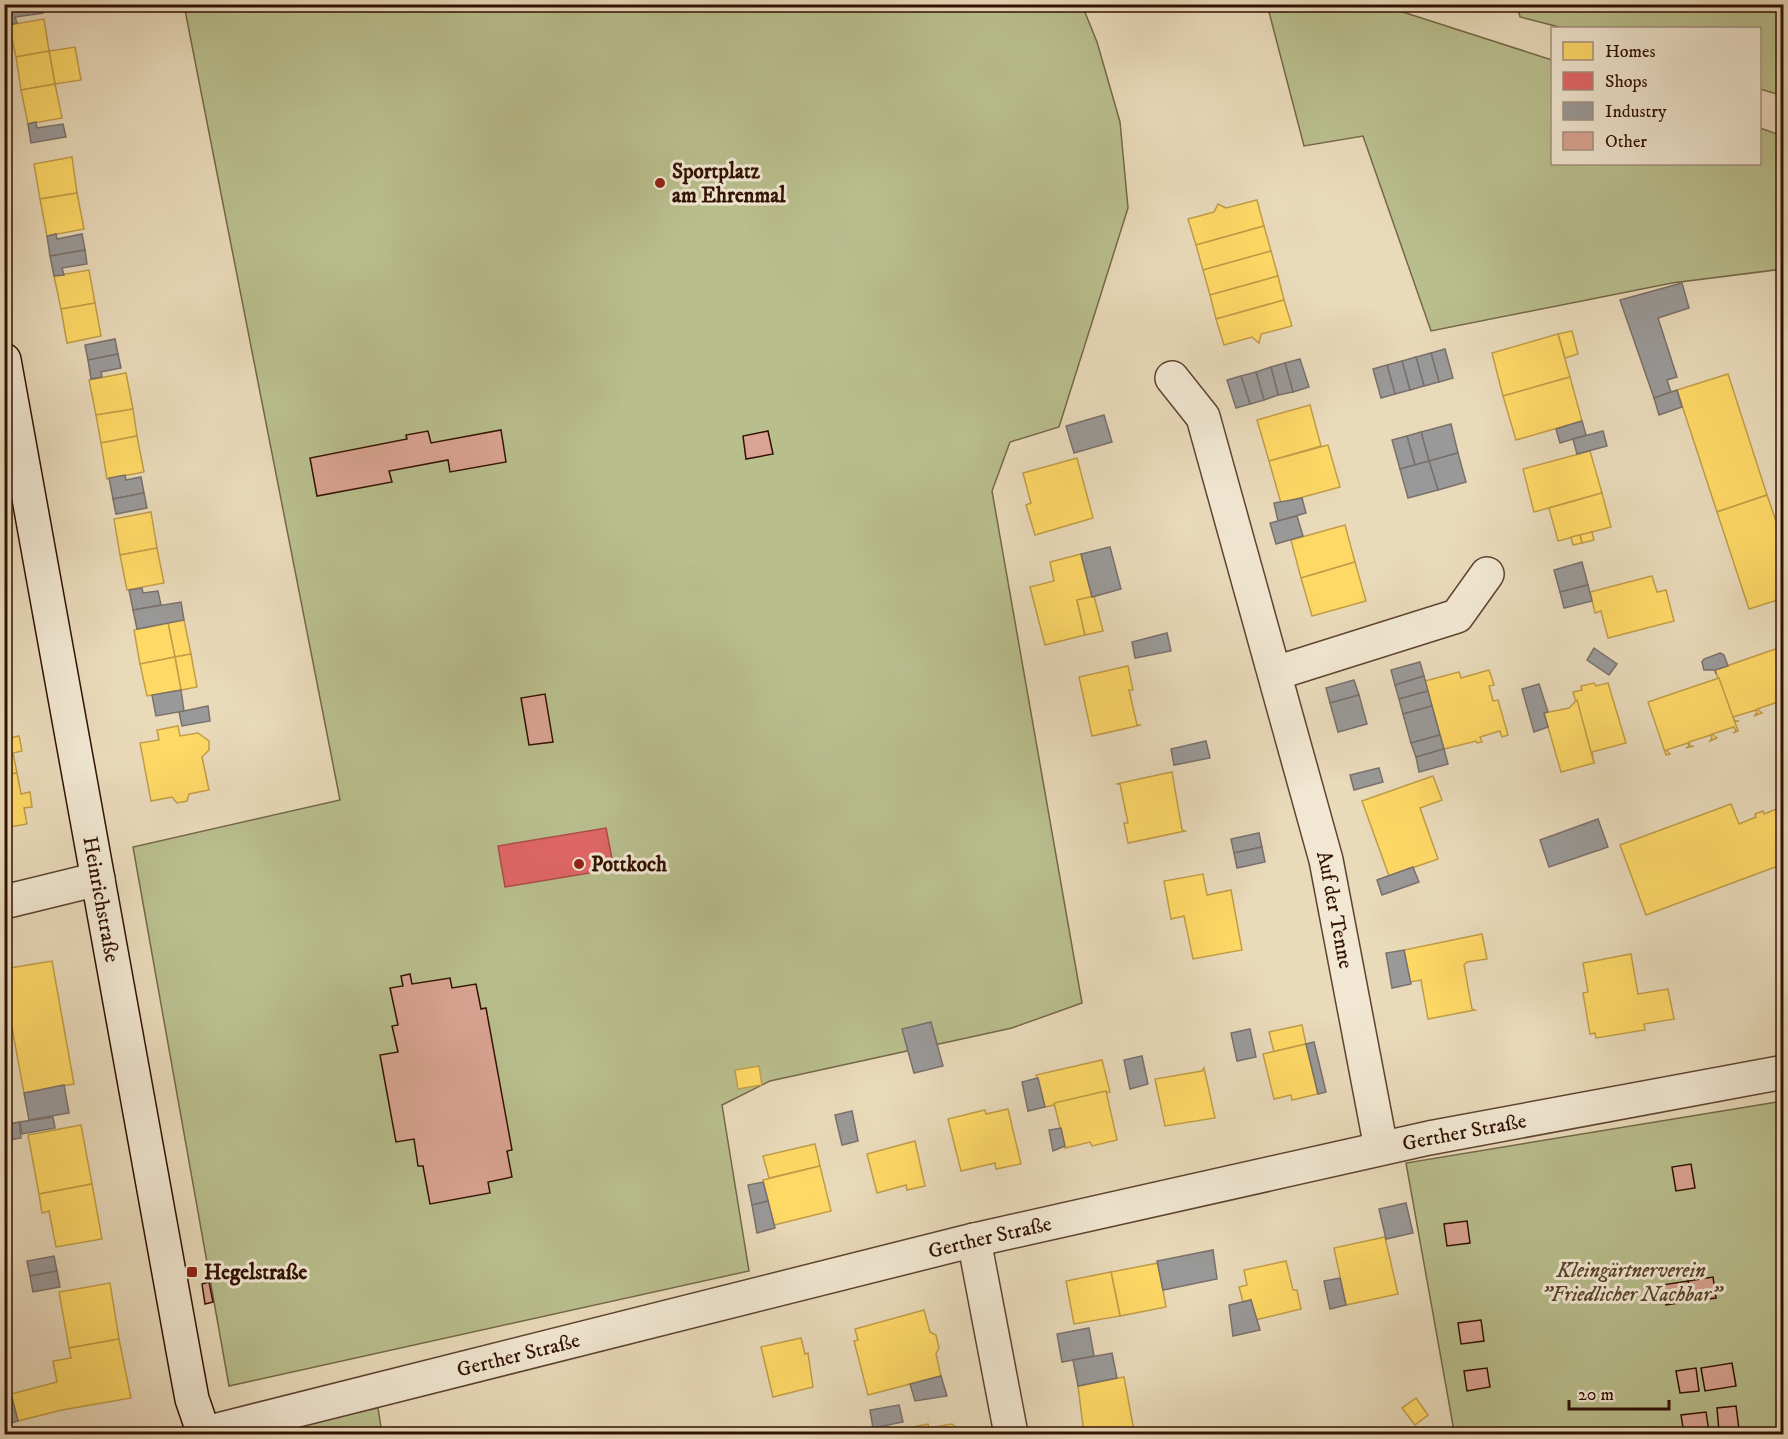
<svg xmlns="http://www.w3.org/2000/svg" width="1788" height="1439" viewBox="0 0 1788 1439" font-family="'IM FELL DW Pica',serif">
  <rect width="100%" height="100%" fill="#e9daba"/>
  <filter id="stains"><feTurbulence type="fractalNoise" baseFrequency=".00333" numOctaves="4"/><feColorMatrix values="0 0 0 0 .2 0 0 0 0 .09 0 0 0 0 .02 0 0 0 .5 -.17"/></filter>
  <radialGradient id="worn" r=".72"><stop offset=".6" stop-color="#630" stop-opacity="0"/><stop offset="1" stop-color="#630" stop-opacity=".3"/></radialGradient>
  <g fill="#b9be8d" stroke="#756848" stroke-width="1.5">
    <polygon points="184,5 1082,5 1097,42 1120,122 1128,208 1059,427 1010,442 992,491 1082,1003 1012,1028 770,1081 722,1105 749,1271 229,1386 133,847 340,800"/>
    <polygon points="1115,5 1381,5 1552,60 1552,164 1760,164 1760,128 1783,136 1783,269 1672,283 1431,331 1363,136 1304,146 1268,8"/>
    <polygon points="1517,5 1783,5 1783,96 1760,89 1760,28 1563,28 1520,17"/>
    <polygon points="1783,1101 1783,1434 1438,1434 1454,1431 1406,1163"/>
    <polygon points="378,1408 382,1434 252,1434"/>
  </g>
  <g fill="#ffd966" stroke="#c19d48" stroke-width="1.5">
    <polygon points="44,19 49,51 16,57 9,25"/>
    <polygon points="75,47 81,80 55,84 49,51"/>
    <polygon points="49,51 55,84 21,90 16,57"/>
    <polygon points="55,84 62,118 28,124 21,90"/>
    <polygon points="72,157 77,193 40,199 34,164"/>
    <polygon points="77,193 84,229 47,236 40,199"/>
    <polygon points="1257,200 1264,226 1196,245 1188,219 1214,212 1218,204 1226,208"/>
    <polygon points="1264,226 1271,251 1203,270 1196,245"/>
    <polygon points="1271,251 1278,276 1210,295 1203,270"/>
    <polygon points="89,270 95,303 61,309 54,276"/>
    <polygon points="1278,276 1284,300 1216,319 1210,295"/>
    <polygon points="1284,300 1292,326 1261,334 1259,343 1252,337 1224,345 1216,319"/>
    <polygon points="95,303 101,336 67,343 61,309"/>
    <polygon points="1572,331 1578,354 1565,358 1558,334"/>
    <polygon points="1558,334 1570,377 1503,396 1492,353"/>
    <polygon points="126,373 133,409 96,415 89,380"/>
    <polygon points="1728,374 1767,495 1717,512 1677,390"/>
    <polygon points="1570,377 1582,421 1516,440 1503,396"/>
    <polygon points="1310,405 1321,446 1269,461 1257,420"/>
    <polygon points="133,409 137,436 101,443 96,415"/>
    <polygon points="137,436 144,472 107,479 101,443"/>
    <polygon points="1328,445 1340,487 1281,503 1269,461"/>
    <polygon points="1590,451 1602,493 1534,512 1523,469"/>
    <polygon points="1077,458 1093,518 1035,535 1026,505 1031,503 1023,473"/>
    <polygon points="1602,493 1611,527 1558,541 1549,508"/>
    <polygon points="1767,495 1784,544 1784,598 1749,609 1717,512"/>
    <polygon points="151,512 157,548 120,555 114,519"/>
    <polygon points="1345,525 1355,562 1301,578 1291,540"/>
    <polygon points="1592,532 1594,540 1582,543 1580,535"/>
    <polygon points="1580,535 1582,543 1573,545 1571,537"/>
    <polygon points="157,548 164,583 127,590 120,555"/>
    <polygon points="1081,554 1092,597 1077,600 1085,635 1045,645 1030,587 1054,581 1050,562"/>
    <polygon points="1355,562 1366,601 1312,616 1301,578"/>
    <polygon points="1652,576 1657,592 1666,590 1674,621 1608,638 1601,611 1595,613 1590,592"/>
    <polygon points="1094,596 1103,631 1085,635 1077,600"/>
    <polygon points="184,620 191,654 175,657 168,623"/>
    <polygon points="168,623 175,657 140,664 134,630"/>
    <polygon points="1784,646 1784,706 1777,708 1780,706 1778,702 1757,709 1762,713 1754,716 1757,713 1756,710 1733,717 1735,721 1739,721 1734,722 1715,670"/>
    <polygon points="191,654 197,687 181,690 175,657"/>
    <polygon points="175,657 181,690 147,696 140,664"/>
    <polygon points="1128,666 1133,690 1129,690 1137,725 1141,725 1092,736 1079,677"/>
    <polygon points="1489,670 1494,685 1489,686 1493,701 1498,700 1508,735 1502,737 1500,731 1480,737 1482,742 1477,743 1476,741 1444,749 1425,681 1459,672 1461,678"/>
    <polygon points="1719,678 1738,731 1733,733 1736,731 1734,727 1712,734 1717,738 1710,741 1712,738 1711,735 1689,742 1690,746 1694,746 1686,748 1689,746 1688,743 1666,750 1670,754 1666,755 1648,702"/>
    <polygon points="1594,683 1596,686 1608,683 1626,743 1592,752 1594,763 1573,692 1582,690 1581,686"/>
    <polygon points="1577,700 1594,763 1561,772 1544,713 1569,708"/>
    <polygon points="8,724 10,738 19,736 22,751 13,753 17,773 4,775 4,725"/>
    <polygon points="178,726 180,736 198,733 209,741 209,750 202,757 209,790 189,794 187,801 177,803 172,797 151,801 140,743 159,740 157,730"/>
    <polygon points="1172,772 1182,830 1185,831 1128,843 1124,823 1128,823 1120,784 1116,784"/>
    <polygon points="17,773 21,794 30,792 32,807 24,808 27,824 4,828 4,775"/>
    <polygon points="1433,776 1442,800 1420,808 1438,859 1389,876 1362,801"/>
    <polygon points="1731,804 1739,824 1756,817 1755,814 1763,811 1764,814 1782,807 1784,880 1778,866 1646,915 1620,845"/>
    <polygon points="1203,874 1207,895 1231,890 1242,950 1193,959 1184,916 1171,919 1164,881"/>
    <polygon points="1482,934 1487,959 1467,962 1464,965 1472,1009 1475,1010 1428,1019 1421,980 1410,982 1404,950"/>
    <polygon points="1631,954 1638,994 1668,989 1674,1019 1644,1024 1645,1030 1596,1038 1595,1033 1590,1034 1583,993 1588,992 1583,963"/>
    <polygon points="52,961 74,1084 24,1093 4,984 4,969"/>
    <polygon points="1302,1025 1306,1044 1274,1052 1269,1032"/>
    <polygon points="1306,1044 1318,1094 1292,1100 1291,1095 1274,1099 1263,1054"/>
    <polygon points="1102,1060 1110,1092 1045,1107 1036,1075"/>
    <polygon points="759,1066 762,1085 738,1089 735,1070"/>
    <polygon points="1204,1068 1215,1118 1165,1126 1155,1079 1202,1071"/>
    <polygon points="1106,1091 1117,1140 1092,1146 1090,1142 1065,1148 1054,1103"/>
    <polygon points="1008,1109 1021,1164 996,1169 995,1163 961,1171 948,1119 985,1110 986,1114"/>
    <polygon points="81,1125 92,1184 39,1194 28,1135"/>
    <polygon points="915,1141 925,1186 907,1190 906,1185 877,1193 867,1154"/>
    <polygon points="815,1144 820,1166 769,1178 763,1156"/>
    <polygon points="820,1166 831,1211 774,1225 763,1180"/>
    <polygon points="92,1184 102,1239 56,1247 49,1211 42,1213 39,1194"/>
    <polygon points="1385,1237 1398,1294 1346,1305 1334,1248"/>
    <polygon points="1286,1261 1293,1290 1297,1290 1301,1309 1255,1320 1251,1300 1243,1302 1239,1287 1247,1285 1244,1270"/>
    <polygon points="1158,1263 1166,1307 1120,1316 1111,1272"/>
    <polygon points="1111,1272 1120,1316 1074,1324 1066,1281"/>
    <polygon points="110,1283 119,1339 69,1348 59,1292"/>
    <polygon points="924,1310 930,1332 936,1335 939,1348 936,1354 941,1376 868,1395 854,1341 858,1340 855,1329"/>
    <polygon points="801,1338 805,1354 808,1353 813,1387 773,1397 761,1347"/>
    <polygon points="119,1339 131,1398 62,1410 18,1421 11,1394 57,1382 53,1361 71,1358 69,1348"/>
    <polygon points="1124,1377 1134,1431 1117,1434 1084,1434 1078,1386"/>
    <polygon points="1416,1398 1428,1415 1415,1425 1402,1408"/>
    <polygon points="928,1424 929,1428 952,1424 958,1429 959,1434 886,1434 886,1432"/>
  </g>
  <polygon fill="#e06666" stroke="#ac4c48" stroke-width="1.5" points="606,828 614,869 505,887 498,846"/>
  <g fill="#999" stroke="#7a706c" stroke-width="1.5">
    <polygon points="6,4 42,4 43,13 15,17 17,23 9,25"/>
    <polygon points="36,122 37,128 63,124 66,137 31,143 28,124"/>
    <polygon points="56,234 57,239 82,234 85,250 50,256 47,236"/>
    <polygon points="85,250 87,264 62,268 64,275 54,276 50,256"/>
    <polygon points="1682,283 1689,308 1658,318 1677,377 1667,380 1671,392 1654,398 1620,300"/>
    <polygon points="115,339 118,354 88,360 85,345"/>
    <polygon points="1445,349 1453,378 1439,382 1431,353"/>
    <polygon points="1431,353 1439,382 1424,386 1416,357"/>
    <polygon points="118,354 121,368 101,372 102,377 91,379 88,360"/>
    <polygon points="1416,357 1424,386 1410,390 1402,361"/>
    <polygon points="1300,359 1309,387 1293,392 1285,363"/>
    <polygon points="1402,361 1410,390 1395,394 1387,365"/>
    <polygon points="1285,363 1293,392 1278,395 1271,367"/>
    <polygon points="1387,365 1395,394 1381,398 1373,369"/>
    <polygon points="1271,367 1278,395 1264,400 1256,372"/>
    <polygon points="1256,372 1264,400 1250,404 1241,376"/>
    <polygon points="1241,376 1250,404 1236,408 1227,380"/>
    <polygon points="1677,390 1682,407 1659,415 1654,398"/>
    <polygon points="1104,415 1112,442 1074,453 1066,426"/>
    <polygon points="1582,421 1586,435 1560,443 1556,429"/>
    <polygon points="1451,424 1458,453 1429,461 1421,432"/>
    <polygon points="1603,431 1607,446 1577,454 1573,439"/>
    <polygon points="1421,432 1429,461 1415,465 1407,436"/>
    <polygon points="1407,436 1415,465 1400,469 1392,440"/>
    <polygon points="1458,453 1466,482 1438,490 1429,461"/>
    <polygon points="1429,461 1438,490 1408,498 1400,469"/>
    <polygon points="125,475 126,480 141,477 144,493 113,499 109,478"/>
    <polygon points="144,493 147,508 116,514 113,499"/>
    <polygon points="1302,498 1306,513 1278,521 1274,503"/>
    <polygon points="1297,516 1303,536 1276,544 1270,523"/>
    <polygon points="1110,547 1121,589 1092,597 1081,554"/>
    <polygon points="1582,562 1588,585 1560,592 1554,570"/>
    <polygon points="1588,585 1592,601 1564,608 1560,592"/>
    <polygon points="142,588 143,593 158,591 161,605 133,610 129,590"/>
    <polygon points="181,602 184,620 137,629 133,610"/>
    <polygon points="1167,633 1171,651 1135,658 1132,642"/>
    <polygon points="1594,648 1617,664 1609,675 1587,660"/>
    <polygon points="1720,653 1724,655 1728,666 1715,670 1716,674 1715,670 1704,670 1702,662 1704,659"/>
    <polygon points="1420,662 1424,676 1395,685 1391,670"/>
    <polygon points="1424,676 1428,691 1399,699 1395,685"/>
    <polygon points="1354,680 1359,695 1330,703 1326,688"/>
    <polygon points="1539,684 1548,712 1544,713 1548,727 1534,732 1522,689"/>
    <polygon points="181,690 184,711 156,716 152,695"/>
    <polygon points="1428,691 1432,706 1403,714 1399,699"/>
    <polygon points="1359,695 1367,724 1338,732 1330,703"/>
    <polygon points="208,706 210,721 182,726 179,712"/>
    <polygon points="1432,706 1440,735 1411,743 1403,714"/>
    <polygon points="1440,735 1444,749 1416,757 1411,743"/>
    <polygon points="1206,741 1210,758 1174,765 1171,749"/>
    <polygon points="1444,749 1448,764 1419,772 1416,757"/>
    <polygon points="1379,768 1383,782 1354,790 1350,775"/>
    <polygon points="1598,819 1608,847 1549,867 1540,840"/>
    <polygon points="1259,833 1262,847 1234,853 1231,839"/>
    <polygon points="1262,847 1265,862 1237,868 1234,853"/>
    <polygon points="1413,867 1419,882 1382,895 1377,880"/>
    <polygon points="1404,950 1411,984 1392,988 1386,953"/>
    <polygon points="931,1022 943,1066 914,1073 902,1029"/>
    <polygon points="1250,1029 1256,1057 1237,1061 1231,1033"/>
    <polygon points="1314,1042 1326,1092 1318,1094 1306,1044"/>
    <polygon points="1142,1056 1148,1084 1130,1089 1124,1060"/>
    <polygon points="1038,1078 1045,1107 1028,1111 1022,1082"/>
    <polygon points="64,1085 69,1113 29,1120 24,1093"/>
    <polygon points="852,1111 858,1141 842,1145 835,1115"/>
    <polygon points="53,1117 55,1128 22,1134 20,1122"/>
    <polygon points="19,1122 21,1138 4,1141 4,1125"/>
    <polygon points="1061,1128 1065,1146 1053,1151 1049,1130"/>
    <polygon points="763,1182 768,1201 752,1205 748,1185"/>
    <polygon points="768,1201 775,1228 757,1233 752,1205"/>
    <polygon points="1406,1203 1413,1233 1386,1239 1379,1209"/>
    <polygon points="1213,1250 1217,1279 1163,1290 1157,1261"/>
    <polygon points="54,1256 57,1271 30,1276 27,1261"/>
    <polygon points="57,1271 60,1287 33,1292 30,1276"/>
    <polygon points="1340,1278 1346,1305 1330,1309 1324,1281"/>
    <polygon points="1251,1300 1260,1330 1233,1336 1229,1305"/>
    <polygon points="1089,1328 1094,1356 1062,1362 1057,1334"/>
    <polygon points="1112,1353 1117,1378 1078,1386 1073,1360"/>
    <polygon points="941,1376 947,1396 915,1401 910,1384"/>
    <polygon points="11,1394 18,1421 4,1425 4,1395"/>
    <polygon points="899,1405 903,1422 873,1428 870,1410"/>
  </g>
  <g fill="#daa494" stroke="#311102" stroke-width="1.5">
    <polygon points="501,430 506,462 450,472 448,460 389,471 392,482 317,496 310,458 407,439 406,435 428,431 431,443"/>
    <polygon points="768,431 773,454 746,459 743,436"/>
    <polygon points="545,694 553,742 529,745 521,698"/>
    <polygon points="410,974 412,984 450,978 452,988 476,984 481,1009 486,1008 512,1150 507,1151 512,1177 488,1182 490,1193 430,1204 423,1166 418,1166 414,1139 396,1142 380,1055 398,1052 392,1026 398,1025 390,988 403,986 401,976"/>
    <polygon points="1691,1164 1695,1188 1676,1191 1672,1167"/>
    <polygon points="1467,1221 1470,1243 1447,1246 1444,1224"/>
    <polygon points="1713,1277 1716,1298 1692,1301 1688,1281"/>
    <polygon points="1688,1281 1692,1301 1666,1305 1662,1285"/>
    <polygon points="209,1282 213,1302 205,1304 202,1284"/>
    <polygon points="1481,1320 1484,1341 1461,1344 1458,1323"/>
    <polygon points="1732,1363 1736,1386 1705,1391 1701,1368"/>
    <polygon points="1487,1368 1490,1387 1467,1391 1464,1371"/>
    <polygon points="1696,1368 1699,1391 1680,1393 1676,1371"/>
    <polygon points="1736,1406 1739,1429 1719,1431 1717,1408"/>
    <polygon points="1706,1412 1709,1432 1684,1434 1681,1415"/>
  </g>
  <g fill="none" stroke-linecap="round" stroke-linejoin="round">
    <g stroke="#5f4330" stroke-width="36">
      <g id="street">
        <path id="s1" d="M 1172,378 L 1203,417 L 1326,860 L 1381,1148"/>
        <polyline points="1276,673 1457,616 1487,574"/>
        <polyline points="4,902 98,879"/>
        <polyline points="974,1240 1011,1434"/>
        <path id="s2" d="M 202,1434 L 974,1240 L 1429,1138 L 1784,1072"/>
      </g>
    </g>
    <g stroke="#311102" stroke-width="36">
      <g id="secondary">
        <path id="s3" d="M 4,360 L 187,1372 L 192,1399 L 204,1434"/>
      </g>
    </g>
    <use href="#street" stroke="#f1e7d2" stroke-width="33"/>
    <use href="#secondary" stroke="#f1e7d2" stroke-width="33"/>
  </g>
  <g fill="#8f2418" stroke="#f1e7d2" stroke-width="2">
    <circle cx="660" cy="183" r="6"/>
    <circle cx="579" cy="864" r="6"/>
    <rect x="186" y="1266" width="12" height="12" rx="3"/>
  </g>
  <g text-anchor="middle" stroke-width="6" stroke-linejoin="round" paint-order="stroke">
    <g font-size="21" font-weight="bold" fill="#311102" stroke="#f1e7d2" text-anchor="start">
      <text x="672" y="178">Sportplatz<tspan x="672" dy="24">am Ehrenmal</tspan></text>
      <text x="591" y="871">Pottkoch</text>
      <text x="204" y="1279">Hegelstraße</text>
    </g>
    <g font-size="21" fill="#311102" stroke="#f1e7d2">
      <text dy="7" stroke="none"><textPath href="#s3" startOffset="548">Heinrichstraße</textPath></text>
      <text dy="7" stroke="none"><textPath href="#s1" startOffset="560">Auf der Tenne</textPath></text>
      <text dy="7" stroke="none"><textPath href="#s2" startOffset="1298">Gerther Straße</textPath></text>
      <text dy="7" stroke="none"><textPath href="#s2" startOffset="812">Gerther Straße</textPath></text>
      <text dy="7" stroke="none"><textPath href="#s2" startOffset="326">Gerther Straße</textPath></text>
    </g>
    <g font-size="21" font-style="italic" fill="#5a452c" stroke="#f1e7d2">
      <text x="1631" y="1277">Kleingärtnerverein<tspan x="1631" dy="24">"Friedlicher Nachbar"</tspan></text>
    </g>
  </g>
  <rect width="1788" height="1439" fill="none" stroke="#e9daba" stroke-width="24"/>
  <rect x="6" y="6" width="1776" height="1427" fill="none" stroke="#311102" stroke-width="3"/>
  <rect x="12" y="12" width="1764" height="1415" fill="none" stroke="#311102" stroke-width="1.5"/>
  <rect x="1551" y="27" width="210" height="138" fill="#f1e7d2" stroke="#a4917f" stroke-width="1.5"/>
  <rect x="1563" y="42" width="30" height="18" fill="#ffd966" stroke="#a4917f" stroke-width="1.5"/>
  <text x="1605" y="57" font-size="18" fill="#311102">Homes</text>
  <rect x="1563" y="72" width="30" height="18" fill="#e06666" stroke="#a4917f" stroke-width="1.5"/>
  <text x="1605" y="87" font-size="18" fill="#311102">Shops</text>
  <rect x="1563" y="102" width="30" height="18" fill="#999999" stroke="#a4917f" stroke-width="1.5"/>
  <text x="1605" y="117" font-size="18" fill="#311102">Industry</text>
  <rect x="1563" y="132" width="30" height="18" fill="#daa494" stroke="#a4917f" stroke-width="1.5"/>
  <text x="1605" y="147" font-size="18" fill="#311102">Other</text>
  <path d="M1569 1400v9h100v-9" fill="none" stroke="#311102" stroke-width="3"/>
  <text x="1578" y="1400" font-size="18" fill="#311102" stroke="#f1e7d2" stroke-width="4.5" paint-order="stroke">20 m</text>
  <rect width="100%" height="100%" filter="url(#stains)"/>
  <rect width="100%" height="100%" fill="url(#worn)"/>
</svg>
